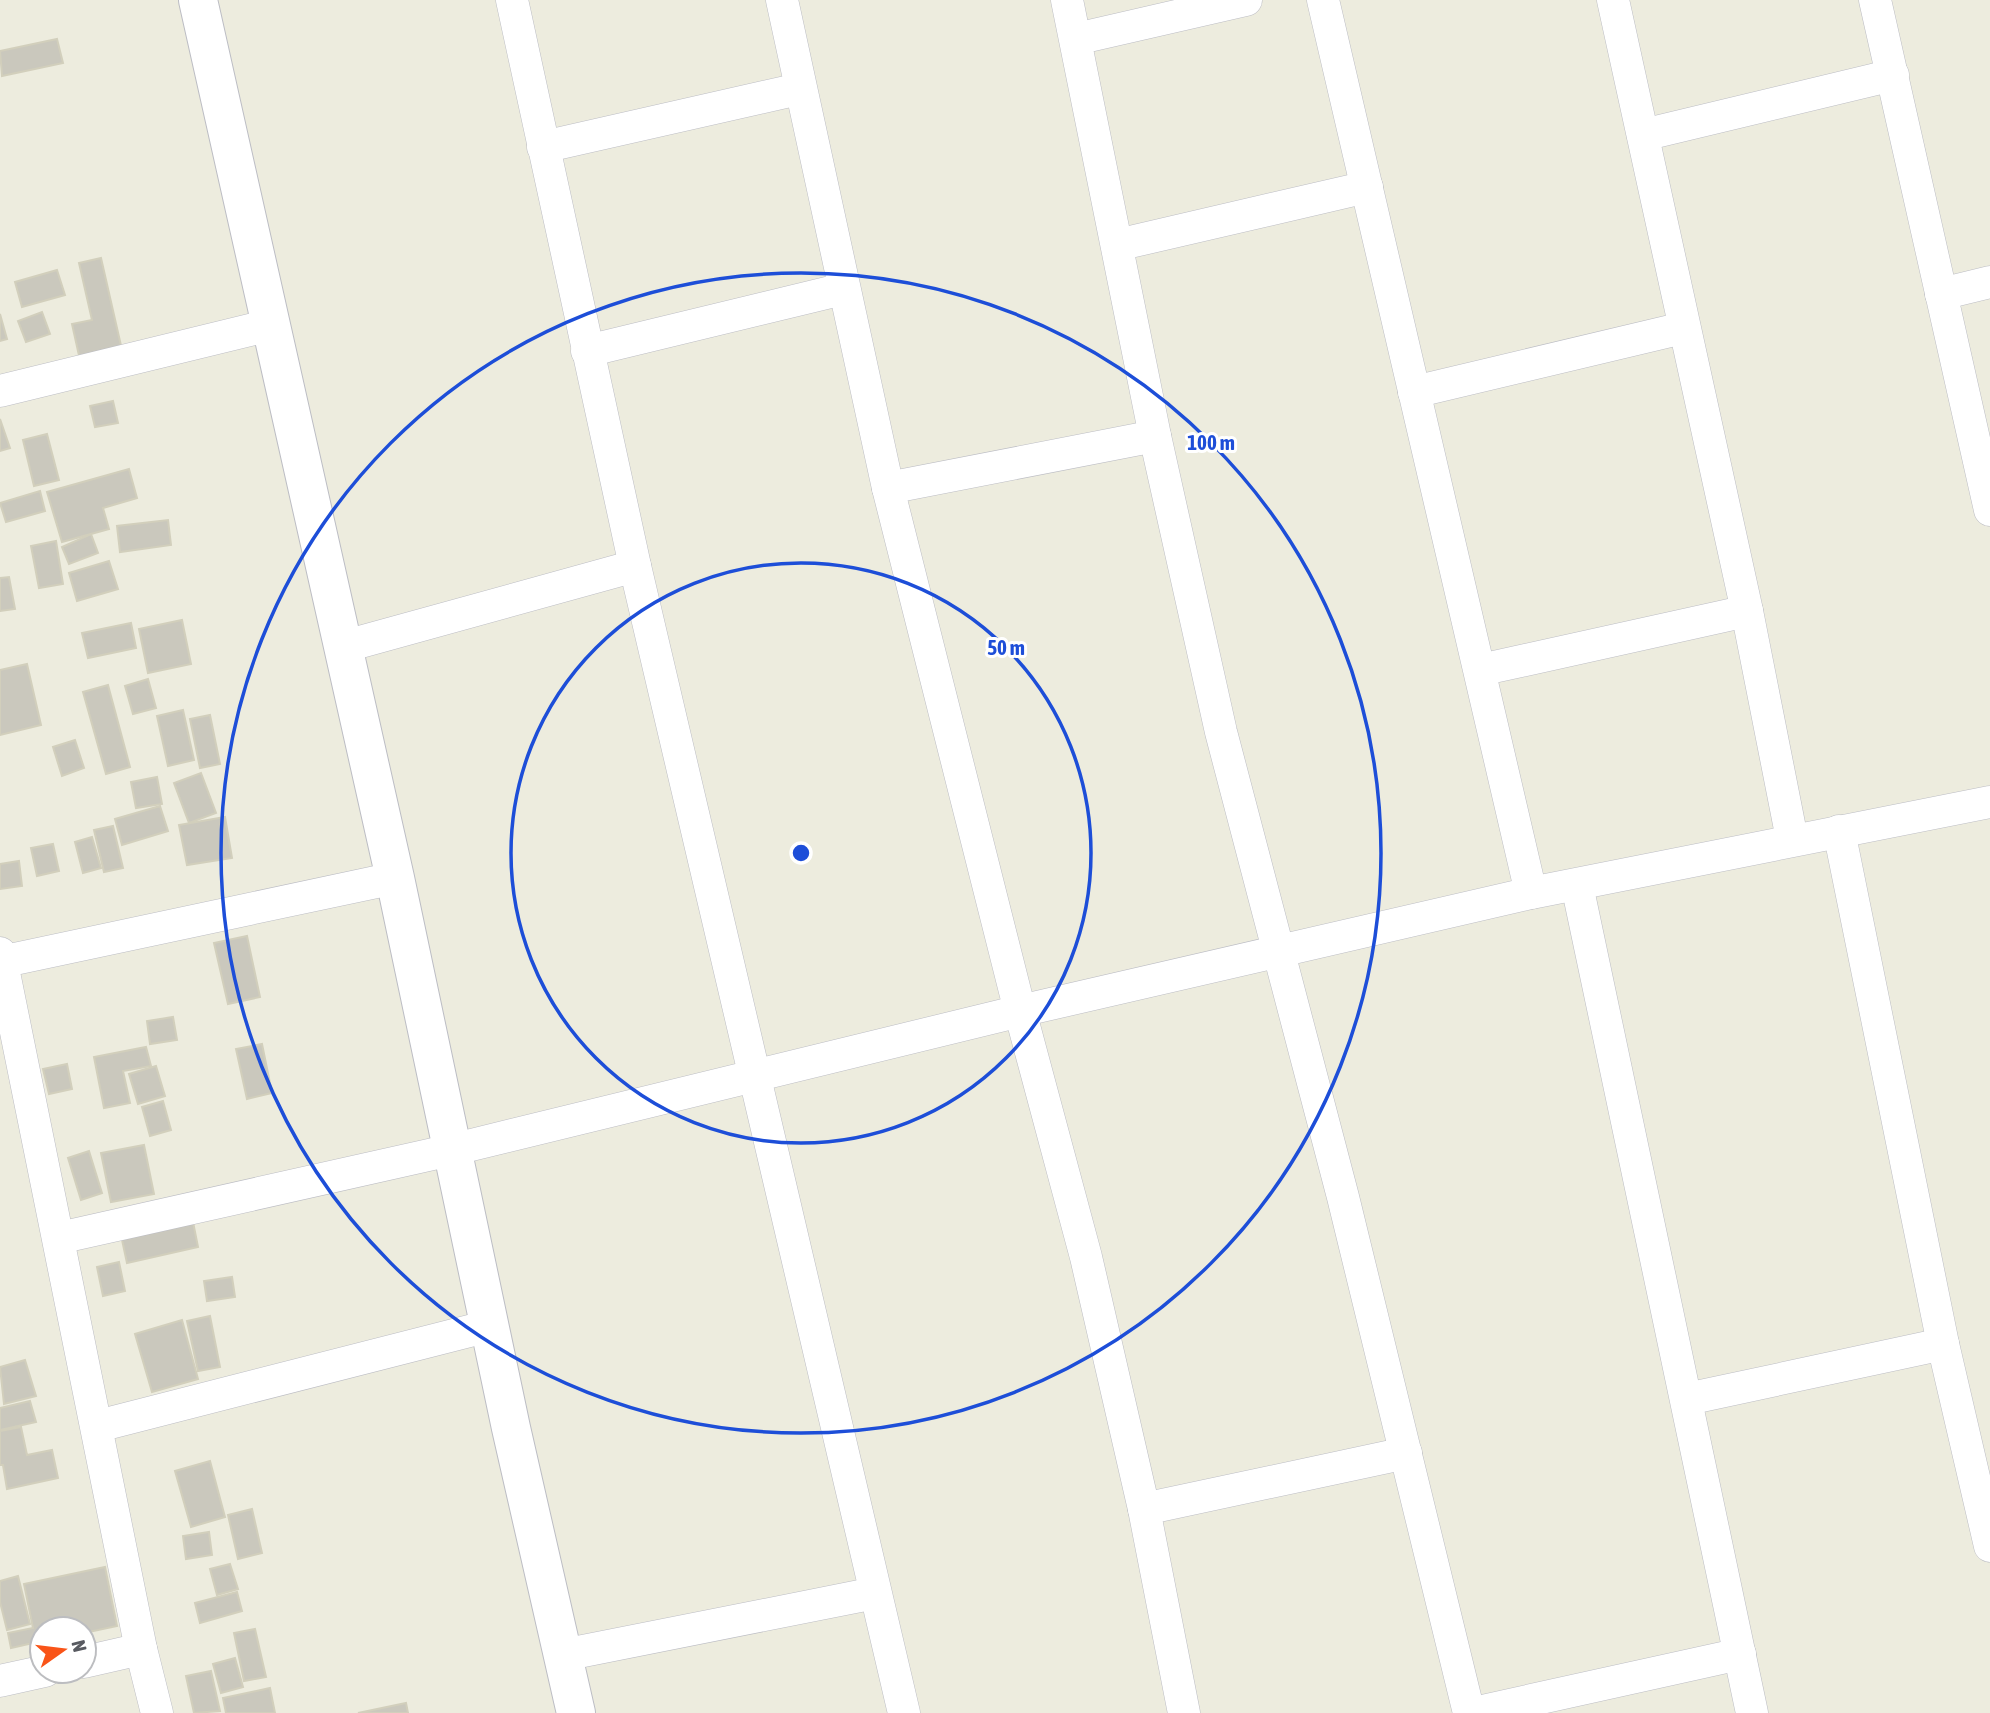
<svg xmlns="http://www.w3.org/2000/svg" width="1990" height="1713" viewBox="0 0 1990 1713" font-family="'Asap Condensed',sans-serif">
  <rect width="100%" height="100%" fill="#edecde"/>
  <g fill="#cac8bd" stroke="#d2cfbc" stroke-width="2">
    <polygon points="57,39 63,63 2,76 0,51"/>
    <polygon points="101,258 122,350 80,360 72,324 92,320 79,263"/>
    <polygon points="57,270 65,295 22,307 15,282"/>
    <polygon points="42,312 50,334 26,342 18,321"/>
    <polygon points="0,314 7,339 0,341"/>
    <polygon points="113,401 118,423 95,427 90,406"/>
    <polygon points="0,419 10,448 0,451"/>
    <polygon points="47,434 59,480 34,486 23,440"/>
    <polygon points="129,469 137,498 103,508 109,529 62,542 47,492"/>
    <polygon points="40,491 45,511 6,522 0,503"/>
    <polygon points="168,520 171,545 120,552 117,526"/>
    <polygon points="91,534 98,553 69,564 62,547"/>
    <polygon points="56,541 63,584 39,588 31,546"/>
    <polygon points="109,561 118,589 77,601 69,573"/>
    <polygon points="9,577 15,609 0,611 0,578"/>
    <polygon points="182,620 191,664 148,673 139,629"/>
    <polygon points="131,623 136,648 88,658 82,633"/>
    <polygon points="27,664 41,725 0,735 0,670"/>
    <polygon points="148,679 156,708 133,714 125,686"/>
    <polygon points="108,685 130,767 106,774 83,692"/>
    <polygon points="183,710 194,760 168,766 157,716"/>
    <polygon points="210,715 220,764 200,768 190,719"/>
    <polygon points="75,740 84,768 62,776 53,747"/>
    <polygon points="201,773 216,813 189,823 174,783"/>
    <polygon points="157,777 162,804 136,808 131,782"/>
    <polygon points="160,806 168,831 122,845 115,819"/>
    <polygon points="225,817 232,858 187,865 179,825"/>
    <polygon points="113,826 123,868 104,872 94,830"/>
    <polygon points="92,837 101,868 83,873 75,842"/>
    <polygon points="53,844 59,871 37,876 31,848"/>
    <polygon points="19,861 22,886 0,889 0,864"/>
    <polygon points="247,936 260,997 228,1004 214,943"/>
    <polygon points="173,1017 177,1040 150,1044 147,1021"/>
    <polygon points="262,1044 272,1093 247,1099 236,1049"/>
    <polygon points="146,1047 151,1066 123,1071 130,1103 104,1108 94,1057"/>
    <polygon points="67,1064 72,1089 49,1094 43,1069"/>
    <polygon points="156,1066 165,1096 138,1104 129,1074"/>
    <polygon points="163,1101 171,1130 150,1136 142,1107"/>
    <polygon points="144,1145 154,1194 111,1202 101,1153"/>
    <polygon points="89,1151 102,1193 81,1200 68,1158"/>
    <polygon points="116,1212 193,1222 198,1247 127,1263"/>
    <polygon points="119,1262 125,1291 103,1296 97,1267"/>
    <polygon points="232,1277 235,1297 207,1301 204,1281"/>
    <polygon points="210,1316 220,1367 198,1371 187,1321"/>
    <polygon points="182,1320 198,1379 152,1392 135,1334"/>
    <polygon points="25,1360 36,1396 4,1404 0,1367"/>
    <polygon points="30,1401 36,1422 0,1430 0,1408"/>
    <polygon points="21,1427 27,1455 52,1450 58,1478 7,1489 3,1465 0,1465 0,1431"/>
    <polygon points="210,1461 225,1517 191,1527 175,1471"/>
    <polygon points="252,1509 262,1553 238,1559 228,1515"/>
    <polygon points="209,1532 212,1555 186,1559 183,1536"/>
    <polygon points="230,1564 238,1589 217,1595 210,1569"/>
    <polygon points="105,1567 117,1626 84,1633 84,1629 42,1629 42,1641 11,1648 8,1633 33,1628 24,1584"/>
    <polygon points="18,1576 30,1624 7,1630 0,1602 0,1581"/>
    <polygon points="237,1592 242,1611 200,1623 195,1603"/>
    <polygon points="255,1629 266,1677 244,1681 234,1633"/>
    <polygon points="235,1658 243,1687 221,1693 213,1664"/>
    <polygon points="211,1671 220,1711 194,1713 186,1676"/>
    <polygon points="270,1688 275,1713 226,1713 223,1698"/>
    <polygon points="406,1703 408,1713 358,1713"/>
  </g>
  <g fill="none" stroke-linecap="round" stroke-linejoin="round">
    <g stroke="#bcbdc4" stroke-width="33">
      <g id="minor">
        <polyline points="512,0 635,566 904,1713"/>
        <polyline points="782,0 888,488 1020,1011 1086,1257 1144,1509 1184,1713"/>
        <polyline points="1067,0 1155,436 1221,732 1343,1197 1469,1713"/>
        <polyline points="1323,0 1531,893"/>
        <polyline points="1613,0 1747,611 1792,839"/>
        <polyline points="1875,0 1990,510"/>
        <polyline points="1076,39 1246,0"/>
        <polyline points="1643,135 1893,75"/>
        <polyline points="543,147 799,89"/>
        <polyline points="1117,245 1367,187"/>
        <polyline points="1941,294 1990,282"/>
        <polyline points="587,351 843,289"/>
        <polyline points="0,391 270,325"/>
        <polyline points="1414,392 1683,328"/>
        <polyline points="888,488 1155,436"/>
        <polyline points="342,647 635,566"/>
        <polyline points="1480,670 1747,611"/>
        <polyline points="1839,831 1943,1344 1990,1546"/>
        <polyline points="1577,885 1752,1713"/>
        <polyline points="0,953 141,1649 157,1713"/>
        <polyline points="0,962 395,878"/>
        <polyline points="59,1238 451,1150 1020,1011 1531,893 1990,802"/>
        <polyline points="1687,1399 1943,1344"/>
        <polyline points="98,1426 489,1326"/>
        <polyline points="1144,1509 1406,1453"/>
        <polyline points="563,1655 875,1593"/>
        <polyline points="84,1662 141,1649"/>
        <polyline points="0,1681 45,1671"/>
        <polyline points="1473,1713 1740,1654"/>
      </g>
    </g>
    <g stroke="#bcbdc4" stroke-width="40">
      <polyline id="tertiary" points="198,0 395,878 511,1428 576,1713"/>
    </g>
    <use href="#minor" stroke="#fff" stroke-width="32"/>
    <use href="#tertiary" stroke="#fff" stroke-width="38"/>
  </g>
  <g fill="none" stroke="#1d4ed8" stroke-width="3.5">
    <circle cx="801" cy="853" r="290"/>
    <circle cx="801" cy="853" r="580"/>
  </g>
  <circle cx="801" cy="853" r="10" fill="#1d4ed8" stroke="#fff" stroke-width="3.5"/>
  <g font-size="21" text-anchor="middle" font-weight="bold" fill="#1d4ed8" stroke="#fff" stroke-width="6" stroke-linejoin="round" paint-order="stroke">
    <text x="1211" y="450">100 m</text>
    <text x="1006" y="655">50 m</text>
  </g>
  <g transform="translate(63 1650) rotate(76)"><circle r="33" fill="#ffffff" stroke="#bcbdc0" stroke-width="2"/>
  <path d="M0-5L12 26L0 18L-12 26Z" fill="#f95418"/>
  <text y="-10" font-size="19" font-weight="bold" text-anchor="middle" fill="#585a61">N</text>
  </g>
</svg>
